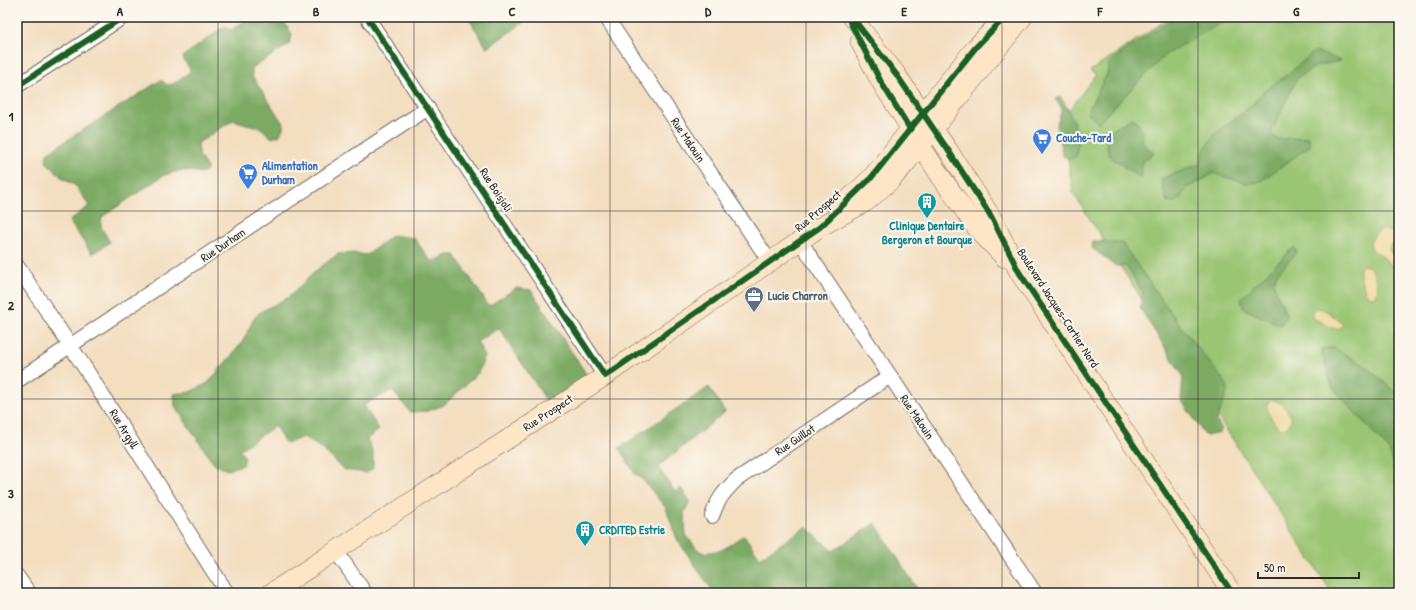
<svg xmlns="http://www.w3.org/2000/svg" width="1416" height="610" viewBox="0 0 1416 610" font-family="'Patrick Hand',sans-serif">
  <rect width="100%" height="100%" fill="#fbf7ec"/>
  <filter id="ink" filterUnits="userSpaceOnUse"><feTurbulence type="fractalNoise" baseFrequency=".025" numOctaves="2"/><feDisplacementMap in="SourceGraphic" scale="8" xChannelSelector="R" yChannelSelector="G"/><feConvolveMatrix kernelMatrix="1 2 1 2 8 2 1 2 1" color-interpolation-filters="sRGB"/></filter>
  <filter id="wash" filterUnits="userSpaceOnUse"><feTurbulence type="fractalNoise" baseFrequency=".012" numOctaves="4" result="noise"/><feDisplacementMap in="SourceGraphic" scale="16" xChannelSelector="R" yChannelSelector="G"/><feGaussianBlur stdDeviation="0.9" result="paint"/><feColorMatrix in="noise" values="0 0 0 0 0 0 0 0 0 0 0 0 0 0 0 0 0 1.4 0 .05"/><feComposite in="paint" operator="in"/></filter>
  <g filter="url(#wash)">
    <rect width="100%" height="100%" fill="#f3dec0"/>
    <polygon fill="#9ac572" stroke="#62784e" points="1171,17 1399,17 1399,593 1332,593 1073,193 1062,119 1096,75 1090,71"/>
    <g fill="#7baa64" stroke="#536a48">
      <polygon points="251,17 281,17 292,34 290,44 252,68 252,76 284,125 280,135 272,138 261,128 233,120 198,143 199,156 208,169 202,173 183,170 164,175 102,217 101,227 110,242 92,254 69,221 89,206 76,186 60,176 46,162 47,153 161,80 167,85 173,84 191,71 182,57 225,26 231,30"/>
      <polygon points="468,17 521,17 524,22 487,48"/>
      <polygon points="1175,17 1232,17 1166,54 1098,123 1087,112 1107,74 1109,64 1113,59"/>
      <polygon points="1315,51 1341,61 1319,65 1297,78 1271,133 1277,139 1308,137 1311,145 1261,181 1248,184 1213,173 1206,178 1188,187 1177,202 1167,202 1161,179 1200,164 1205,148 1217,132 1251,106 1264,91 1288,74"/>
      <path d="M 1060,97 C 1074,117 1079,131 1077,155 L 1071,159 L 1063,156 L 1056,127 L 1062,109 L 1055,99 Z"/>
      <polygon points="1133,118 1144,132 1142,143 1154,153 1142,161 1142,179 1109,156 1105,134"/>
      <path d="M 392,235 L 414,238 L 431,261 C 442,260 442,254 455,255 L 489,306 L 516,288 L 531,290 L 585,372 L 585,375 L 583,378 L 550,400 L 546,400 L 499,328 L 477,342 L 485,356 L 478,373 L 444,405 L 428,411 L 410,412 L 392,390 L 364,405 L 379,430 L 367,439 L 373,453 L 373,469 L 366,473 L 345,470 L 321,448 L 303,437 L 286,444 L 275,426 L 239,450 L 245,457 L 243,465 L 227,470 L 214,464 L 175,406 L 174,394 L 190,392 L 208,383 L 242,343 L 254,318 L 262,311 L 287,298 L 319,268 L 338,254 L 353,253 L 367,255 Z"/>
      <polygon points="1093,241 1121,242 1177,321 1227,385 1227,393 1216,420 1221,428 1220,433 1206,436 1181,400 1183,376 1140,308 1143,293 1126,266 1116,266 1092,248"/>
      <polygon points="1294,247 1297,252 1276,275 1274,285 1287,317 1280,325 1244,309 1241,298"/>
      <polygon points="1334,348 1367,367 1399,396 1399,481 1389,450 1332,387 1321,349"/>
      <polygon points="709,387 725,412 660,465 659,469 675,492 681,488 690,501 684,513 686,535 698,550 704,553 722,550 744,535 760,558 806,527 833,551 875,523 920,593 714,593 677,539 666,508 643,480 635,474 619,448"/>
    </g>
    <g fill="#eeda9e" stroke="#8c8264">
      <path d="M 1383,229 L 1391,232 L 1399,239 L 1399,246 L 1395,244 L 1391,245 L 1389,249 C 1391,255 1394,254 1399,254 L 1399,264 L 1396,266 L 1390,265 C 1388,263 1386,259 1383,257 C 1376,250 1372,255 1370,242 L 1376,233 Z"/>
      <path d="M 1363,265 L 1369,266 C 1375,275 1378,282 1378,293 L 1373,297 L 1369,297 C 1363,289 1360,278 1360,268 Z"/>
      <path d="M 1318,308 C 1331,311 1333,317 1343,323 L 1342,327 L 1337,329 L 1332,328 L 1312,317 L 1311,315 L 1313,311 Z"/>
      <path d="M 1272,400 C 1282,401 1286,409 1291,417 C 1291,425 1287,429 1280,429 C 1273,422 1267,414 1267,404 Z"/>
    </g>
  </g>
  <g filter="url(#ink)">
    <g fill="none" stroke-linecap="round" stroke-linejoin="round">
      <g stroke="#716a5f" stroke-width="16">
        <g id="street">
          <polyline points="367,17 605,376"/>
          <polyline points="606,17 770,262"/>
          <polyline points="17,86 123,17"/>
          <polyline points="800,241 1035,593"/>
          <polyline points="17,266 85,368 227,593"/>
          <polyline points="17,381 428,108"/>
          <path d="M 712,516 C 718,499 723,493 736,480 L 890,376"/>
          <polyline points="336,551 365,593"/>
          <polyline points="17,576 29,593"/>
        </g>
      </g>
      <g stroke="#716a5f" stroke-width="20">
        <g id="secondary">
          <polyline points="852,17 896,74 948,150 992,218 1019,272 1232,593"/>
          <polyline points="860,42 881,82 937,171 978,230 1005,258"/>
          <polyline points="838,209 871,178 976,47 1005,17"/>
          <polyline points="271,593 605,376 820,227 866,202 891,180 907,162 1023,17"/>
        </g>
      </g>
      <use href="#street" stroke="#fff" stroke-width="14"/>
      <use href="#secondary" stroke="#fde5c5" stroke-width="19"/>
      <g stroke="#fbf7ec" stroke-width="8">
        <g id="cycleway">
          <polyline points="367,17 605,376 820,227 871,178 976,47 1005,17"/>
          <polyline points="852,17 896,74 948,150 992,218 1019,272 1232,593"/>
          <polyline points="850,22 881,82 910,129"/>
          <polyline points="17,86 123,17"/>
        </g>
      </g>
      <use href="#cycleway" stroke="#1b5e20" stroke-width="6"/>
    </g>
  </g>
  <path fill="none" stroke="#2b2b2b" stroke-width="1" stroke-opacity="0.55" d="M 218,17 L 218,593M 414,17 L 414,593M 610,17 L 610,593M 806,17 L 806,593M 1002,17 L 1002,593M 1198,17 L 1198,593M 17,211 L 1399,211M 17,399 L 1399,399"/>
  <defs>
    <g id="supermarket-pin" transform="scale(1)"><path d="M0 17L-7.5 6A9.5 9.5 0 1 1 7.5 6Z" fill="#3f7fe0" stroke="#fbf7ec"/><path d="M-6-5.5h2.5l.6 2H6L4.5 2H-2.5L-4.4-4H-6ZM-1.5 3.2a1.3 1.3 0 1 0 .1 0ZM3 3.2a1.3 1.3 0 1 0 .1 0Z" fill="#fff"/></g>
    <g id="building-pin" transform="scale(1)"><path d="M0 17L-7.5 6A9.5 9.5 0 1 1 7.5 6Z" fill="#0f9aa8" stroke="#fbf7ec"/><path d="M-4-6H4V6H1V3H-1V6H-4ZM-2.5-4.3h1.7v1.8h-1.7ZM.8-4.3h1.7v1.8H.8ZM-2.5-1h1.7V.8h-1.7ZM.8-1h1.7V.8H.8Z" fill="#fff"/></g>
    <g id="office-pin" transform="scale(1)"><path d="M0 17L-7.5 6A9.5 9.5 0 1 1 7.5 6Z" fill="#5c6f8a" stroke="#fbf7ec"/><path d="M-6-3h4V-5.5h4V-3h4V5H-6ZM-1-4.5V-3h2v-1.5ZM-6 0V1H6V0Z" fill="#fff"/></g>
  </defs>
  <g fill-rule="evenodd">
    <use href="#supermarket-pin" x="1042" y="138"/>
    <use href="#supermarket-pin" x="248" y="173"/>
    <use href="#building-pin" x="927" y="202"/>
    <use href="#office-pin" x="754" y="296"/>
    <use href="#building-pin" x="585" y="530"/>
  </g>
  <g text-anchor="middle" stroke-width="4" stroke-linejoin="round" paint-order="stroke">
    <g font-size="12" font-weight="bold" fill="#366cbe" stroke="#fbf7ec" text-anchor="start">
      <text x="1056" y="142">Couche-Tard</text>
      <text x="262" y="170">Alimentation<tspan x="262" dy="14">Durham</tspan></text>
    </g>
    <g font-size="12" fill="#2b2b2b" stroke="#fbf7ec">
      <text transform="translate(688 140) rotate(56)" y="4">Rue Malouin</text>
      <text transform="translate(496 190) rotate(57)" y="4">Rue Boisjoli</text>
      <text transform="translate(818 211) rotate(-41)" y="4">Rue Prospect</text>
      <text transform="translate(223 245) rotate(-34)" y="4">Rue Durham</text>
      <text transform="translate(1058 308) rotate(57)" y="4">Boulevard Jacques-Cartier Nord</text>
      <text transform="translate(548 413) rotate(-33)" y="4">Rue Prospect</text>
      <text transform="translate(917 417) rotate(56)" y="4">Rue Malouin</text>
      <text transform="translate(124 429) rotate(58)" y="4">Rue Argyll</text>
      <text transform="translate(795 440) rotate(-34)" y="4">Rue Guillot</text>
    </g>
    <g font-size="12" font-weight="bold" fill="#0d838f" stroke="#fbf7ec">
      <text x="927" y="230">Clinique Dentaire<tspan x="927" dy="14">Bergeron et Bourque</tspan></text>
      <text x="599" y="534" text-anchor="start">CRDITED Estrie</text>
    </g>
    <g font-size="12" font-weight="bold" fill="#4e5e75" stroke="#fbf7ec" text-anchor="start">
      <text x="768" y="300">Lucie Charron</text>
    </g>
  </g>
  <rect width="1416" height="610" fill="none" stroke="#fbf7ec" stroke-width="44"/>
  <path d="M1258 572v6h101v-6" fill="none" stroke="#2b2b2b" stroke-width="2"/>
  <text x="1264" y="572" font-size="12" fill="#2b2b2b" stroke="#fbf7ec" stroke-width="3" paint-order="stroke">50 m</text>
  <rect x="22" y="22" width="1372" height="566" fill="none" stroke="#2b2b2b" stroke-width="1.5"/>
  <g font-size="13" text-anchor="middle" font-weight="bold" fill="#2b2b2b">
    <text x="120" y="16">A</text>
    <text x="316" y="16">B</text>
    <text x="512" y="16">C</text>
    <text x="708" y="16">D</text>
    <text x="904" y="16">E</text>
    <text x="1100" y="16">F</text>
    <text x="1296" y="16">G</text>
    <text x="11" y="121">1</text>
    <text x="11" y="310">2</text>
    <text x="11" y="498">3</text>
  </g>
</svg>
